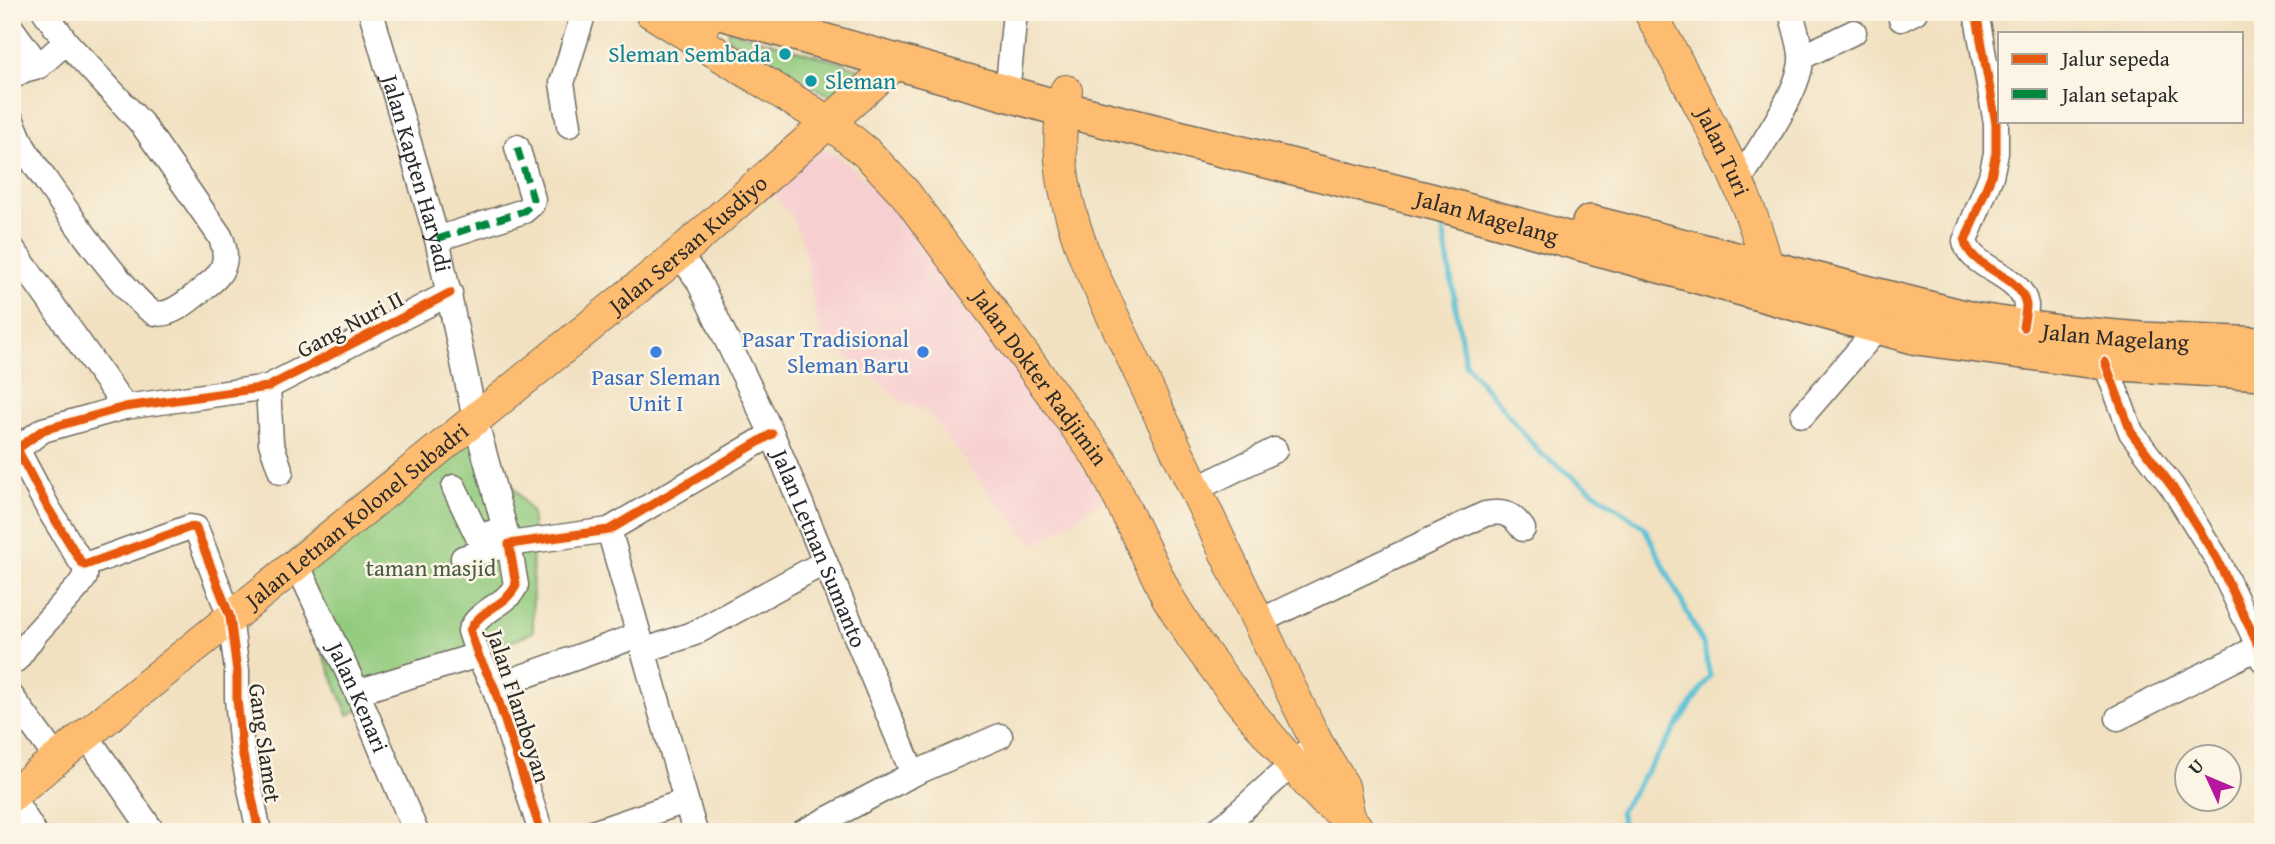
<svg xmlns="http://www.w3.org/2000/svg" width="2275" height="844" viewBox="0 0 2275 844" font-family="'Gentium Book Plus',serif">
  <rect width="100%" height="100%" fill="#fcf5e5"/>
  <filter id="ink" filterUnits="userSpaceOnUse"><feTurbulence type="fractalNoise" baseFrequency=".0143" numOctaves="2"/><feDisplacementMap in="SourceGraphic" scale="14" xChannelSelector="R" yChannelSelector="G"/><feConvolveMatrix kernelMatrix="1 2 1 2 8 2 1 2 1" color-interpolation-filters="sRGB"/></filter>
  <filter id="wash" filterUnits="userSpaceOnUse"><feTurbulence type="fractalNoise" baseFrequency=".00686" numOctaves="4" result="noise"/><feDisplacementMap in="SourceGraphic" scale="28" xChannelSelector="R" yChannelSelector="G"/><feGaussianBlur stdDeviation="1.57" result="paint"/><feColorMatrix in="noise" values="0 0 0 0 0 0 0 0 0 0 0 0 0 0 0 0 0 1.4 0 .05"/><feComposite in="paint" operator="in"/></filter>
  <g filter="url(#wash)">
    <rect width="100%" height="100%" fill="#f1e1c1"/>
    <polygon fill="#f7cfd0" points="816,149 837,155 908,217 1016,368 1105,499 1035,545 996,502 928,413 900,401 866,371 820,336 802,239 790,215 767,187"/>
    <g fill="#92cb7e" stroke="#5e7b54" stroke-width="2">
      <polygon points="728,30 865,70 834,98 728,38"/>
      <polygon points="462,415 532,513 533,632 348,715 284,558"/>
    </g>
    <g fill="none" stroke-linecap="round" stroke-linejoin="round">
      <polyline stroke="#5ac1d6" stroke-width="5" points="1443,229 1465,363 1541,454 1644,527 1703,644 1710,676 1620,812 1625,832"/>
    </g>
  </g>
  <g filter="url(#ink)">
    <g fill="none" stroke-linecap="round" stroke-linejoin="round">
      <g stroke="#706b60" stroke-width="27">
        <g id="minor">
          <path id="s1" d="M 371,12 L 437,239 L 475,419 L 509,544 L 463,558"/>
          <path d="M 1976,12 L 1996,123 L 1996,153 L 1991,176 L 1965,241 C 1971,270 2021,273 2026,305 C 2026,312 2024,321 2023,327"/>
          <polyline points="1901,19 1915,12"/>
          <polyline points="12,29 39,66"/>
          <polyline points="1802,57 1854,32"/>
          <polyline points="1009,74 1015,12"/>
          <polyline points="12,77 24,70 39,66 66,42 45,12"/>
          <path d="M 12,121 C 16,129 19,138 23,146 C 39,173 132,307 155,313 C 173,318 197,293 210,283 C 227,270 228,254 220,236 L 142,124 L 66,42"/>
          <polyline points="569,125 562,83 584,12"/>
          <path d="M 1739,181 C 1756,153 1804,87 1801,55 C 1800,41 1794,26 1791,12"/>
          <polyline points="437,239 524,211 532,204 533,199 517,147"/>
          <polyline points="12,248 125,407"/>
          <path id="s2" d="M 679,254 L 698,280 L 772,434 L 913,774"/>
          <polyline points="2105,362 2131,432 2173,488 2217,559 2259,647 2263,660"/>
          <polyline points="268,387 271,443 281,472"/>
          <polyline points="1803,415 1879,327"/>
          <polyline points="454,487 478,537 504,529"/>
          <polyline points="1196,489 1275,450"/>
          <polyline points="609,530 695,832"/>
          <path id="s3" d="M 296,562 L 357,692 L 416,832"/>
          <path d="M 1258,622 L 1485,514 C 1504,510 1512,514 1523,529"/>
          <polyline points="643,651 695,633 825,562"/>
          <polyline points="12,663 17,659 36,633 78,587 85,577 85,565"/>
          <polyline points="494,687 639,635"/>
          <polyline points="357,692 478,655"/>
          <polyline points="12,697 57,759"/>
          <polyline points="2118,718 2259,647"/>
          <polyline points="86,735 153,832"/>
          <polyline points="12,796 34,832"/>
          <polyline points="259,832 242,750 237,698 237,671 230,617 196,528 190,527 85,565 81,562 48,508 17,449 43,430 125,407 268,387 450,293"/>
          <path d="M 541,832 L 494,687 L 478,655 L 470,631 C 479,609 507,606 516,585 L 509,544 L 609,530 L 772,434"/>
          <polyline points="595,832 686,801"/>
          <polyline points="803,832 913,774 1000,736"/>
          <polyline points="1214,832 1227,823 1306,752"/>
        </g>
      </g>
      <g stroke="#706b60" stroke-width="34">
        <g id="major">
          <path id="s4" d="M 651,12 L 830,123 L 868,154 L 905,193 L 1102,462 L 1167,596 L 1193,638 L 1233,692 L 1309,784 L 1324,800 L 1349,818"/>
          <path id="s5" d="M 1650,12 C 1697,101 1752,188 1772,288"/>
          <path d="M 1066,91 C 1052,152 1065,204 1087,262 L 1291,690 L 1317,743 L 1343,786 L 1349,818 L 1357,828"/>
          <path id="s6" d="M 12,795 L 679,254 L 896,63"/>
        </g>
      </g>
      <g stroke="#706b60" stroke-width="38">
        <g id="highway">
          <path id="s7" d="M 721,12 L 1062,109 L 1434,202 L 1917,337 L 2105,362 L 2263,372"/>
          <polyline points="697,40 705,12"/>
          <path id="s8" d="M 1590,223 L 1972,320 L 2059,333 L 2141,340 L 2263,345"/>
        </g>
      </g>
      <use href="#minor" stroke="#fff" stroke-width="24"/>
      <use href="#major" stroke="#febc70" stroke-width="32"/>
      <use href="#highway" stroke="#febc70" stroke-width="35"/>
      <polyline stroke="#00873e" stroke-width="7" stroke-dasharray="14 7" stroke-linecap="butt" points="437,239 524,211 532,204 533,199 517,147"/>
      <g stroke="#fcf5e5" stroke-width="13">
        <g id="cycleway">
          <path d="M 1976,12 L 1996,123 L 1996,153 L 1991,176 L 1965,241 C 1971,270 2021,273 2026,305 C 2026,312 2024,321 2023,327"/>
          <polyline points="2105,362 2131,432 2173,488 2217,559 2259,647 2263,660"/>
          <polyline points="259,832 242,750 237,698 237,671 230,617 196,528 190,527 85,565 81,562 48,508 17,449 43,430 125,407 268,387 450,293"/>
          <path d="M 541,832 L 494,687 L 478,655 L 470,631 C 479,609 507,606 516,585 L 509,544 L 609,530 L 772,434"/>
        </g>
      </g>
      <use href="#cycleway" stroke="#e8590c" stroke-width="9"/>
    </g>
  </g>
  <g fill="#0f9aa8" stroke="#fcf5e5" stroke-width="2.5">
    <circle cx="785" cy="54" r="7"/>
    <circle cx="811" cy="81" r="7"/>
  </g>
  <g fill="#3f7fe0" stroke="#fcf5e5" stroke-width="2.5">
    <circle cx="656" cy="352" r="7"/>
    <circle cx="923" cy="352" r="7"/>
  </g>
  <g text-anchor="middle" stroke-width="5" stroke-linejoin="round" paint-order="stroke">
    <g font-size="23" fill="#0d838f" stroke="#fcf5e5" text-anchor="end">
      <text x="771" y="62">Sleman Sembada</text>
      <text x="825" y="89" text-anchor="start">Sleman</text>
    </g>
    <g font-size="23" fill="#2b2b2b" stroke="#fcf5e5">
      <text dy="8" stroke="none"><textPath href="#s5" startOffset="158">Jalan Turi</textPath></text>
      <text dy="8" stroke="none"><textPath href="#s1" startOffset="168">Jalan Kapten Haryadi</textPath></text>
      <text dy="8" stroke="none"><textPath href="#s7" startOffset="793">Jalan Magelang</textPath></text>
      <text dy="8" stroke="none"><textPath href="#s6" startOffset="872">Jalan Sersan Kusdiyo</textPath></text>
      <text transform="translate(350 324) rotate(-28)" y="8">Gang Nuri II</text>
      <text dy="8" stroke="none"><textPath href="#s8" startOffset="539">Jalan Magelang</textPath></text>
      <text dy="8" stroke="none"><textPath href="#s4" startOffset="542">Jalan Dokter Radjimin</textPath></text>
      <text dy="8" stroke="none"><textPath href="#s6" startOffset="444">Jalan Letnan Kolonel Subadri</textPath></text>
      <text dy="8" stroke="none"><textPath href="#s2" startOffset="327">Jalan Letnan Sumanto</textPath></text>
      <text dy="8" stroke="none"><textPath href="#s3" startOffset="149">Jalan Kenari</textPath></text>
      <text transform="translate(519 706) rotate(72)" y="8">Jalan Flamboyan</text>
      <text transform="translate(265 743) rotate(82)" y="8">Gang Slamet</text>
    </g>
    <g font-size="23" fill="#366cbe" stroke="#fcf5e5" text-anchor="end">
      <text x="909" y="347">Pasar Tradisional<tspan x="909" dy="26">Sleman Baru</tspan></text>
      <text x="656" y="385" text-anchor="middle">Pasar Sleman<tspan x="656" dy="26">Unit I</tspan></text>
    </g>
    <g font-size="23" fill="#4a5b44" stroke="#fcf5e5">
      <text x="431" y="576">taman masjid</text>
    </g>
  </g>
  <rect width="2275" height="844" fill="none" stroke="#fcf5e5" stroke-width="42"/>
  <rect x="1998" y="32" width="245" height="91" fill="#fcf5e5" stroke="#a8a49b" stroke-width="2"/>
  <rect x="2012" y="54" width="35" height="10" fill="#e8590c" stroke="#a8a49b" stroke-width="2"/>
  <text x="2062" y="66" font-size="21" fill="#2b2b2b">Jalur sepeda</text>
  <rect x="2012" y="89" width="35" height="10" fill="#00873e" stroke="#a8a49b" stroke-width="2"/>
  <text x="2062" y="102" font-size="21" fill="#2b2b2b">Jalan setapak</text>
  <g transform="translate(2208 778) rotate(314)"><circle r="33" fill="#fcf5e5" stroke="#a8a49b" stroke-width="2"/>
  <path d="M0-5L12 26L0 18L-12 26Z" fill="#b5179e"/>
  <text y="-10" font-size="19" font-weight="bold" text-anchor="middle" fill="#2b2b2b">U</text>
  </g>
</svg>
